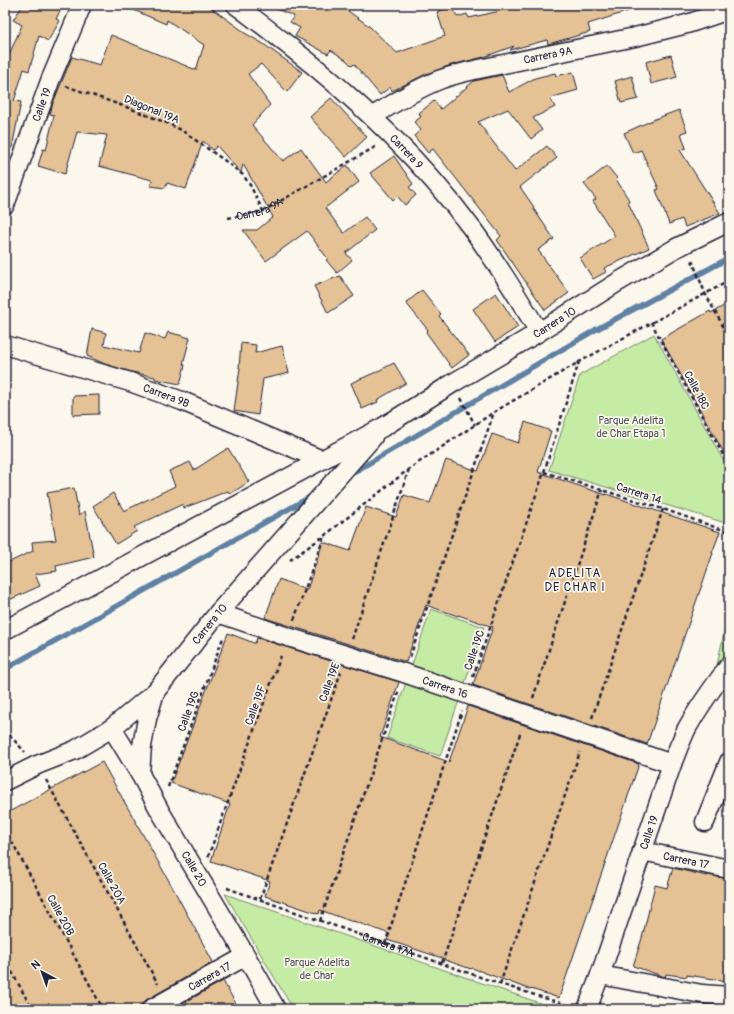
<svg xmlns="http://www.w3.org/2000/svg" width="734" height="1014" viewBox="0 0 734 1014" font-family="Pangolin,sans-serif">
  <rect width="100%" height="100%" fill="#fbf7ec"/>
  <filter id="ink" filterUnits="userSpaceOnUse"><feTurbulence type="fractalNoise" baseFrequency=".025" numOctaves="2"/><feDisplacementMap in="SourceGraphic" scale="8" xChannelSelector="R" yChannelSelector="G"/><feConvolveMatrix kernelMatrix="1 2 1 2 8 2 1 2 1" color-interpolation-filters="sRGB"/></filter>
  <g filter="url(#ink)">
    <g fill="#c5eba5" stroke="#748670">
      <polygon points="654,334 729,471 729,524 549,470 580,375"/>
      <polygon points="431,609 484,627 440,756 387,738"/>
      <polygon points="729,620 729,649 717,665 725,628"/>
      <polygon points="225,894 557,1009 293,1009"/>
    </g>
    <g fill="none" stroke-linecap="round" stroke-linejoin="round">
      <g stroke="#6181a3" stroke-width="5.5">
        <polyline points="349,475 595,330 729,258"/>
        <polyline points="5,669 310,497"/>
      </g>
    </g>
    <g fill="#e4c296" stroke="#22223b">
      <polygon points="23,5 63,5 56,19 60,21 48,41 39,36 29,71 24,69 14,101 21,102 12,148 5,147 5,54 9,55 22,25 13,20"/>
      <polygon points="122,5 207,5 243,31 243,32 262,43 302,72 287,92 261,64 248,74 270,105 252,125 283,161 301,148 326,182 347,165 359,182 325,208 344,233 365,217 375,230 346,253 352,260 337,273 326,260 328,259 307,231 266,261 243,230 257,230 273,217 243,164 241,173 217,146 213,150 203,141 186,189 167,183 165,188 151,186 152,180 99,166 107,135 77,132 65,174 38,166 43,149 46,150 54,115 50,114 53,103 72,57 100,65 111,35 196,70 204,45 167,20 166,24"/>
      <polygon points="268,5 351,5 348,11 369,26 397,53 445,36 437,12 453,6 457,17 467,14 469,18 500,11 499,5 514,5 515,9 534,5 536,10 554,5 638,5 638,8 588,24 590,32 552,43 548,44 547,40 510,50 514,46 484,57 451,65 426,74 392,91 390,87 380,95 354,64 352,66 346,60 331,50 328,54 295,36 300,28 290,22 294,16 268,6"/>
      <polygon points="671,55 677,77 651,84 646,62"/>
      <polygon points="573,72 578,90 550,98 555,107 533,118 542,130 531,139 508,109 478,122 515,171 547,146 557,158 520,187 534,207 533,208 554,239 538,250 569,293 545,310 497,240 501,236 433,149 428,153 414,136 421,130 414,122 421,117 419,113 434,101 441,109 474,81 502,75 509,92 535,78 555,73 556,76"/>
      <polygon points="632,76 638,99 621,103 615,81"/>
      <polygon points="331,98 367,137 346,157 310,117"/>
      <polygon points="679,110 687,131 681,133 686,148 680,150 720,213 685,227 682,219 669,224 656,190 659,189 641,150 633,153 624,133 655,119"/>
      <polygon points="394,156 413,184 409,187 416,195 405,205 397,196 393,200 370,173"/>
      <polygon points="607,166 617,178 616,179 629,200 628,202 649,248 604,268 606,272 593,279 580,258 615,236 593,201 596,199 584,184"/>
      <polygon points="340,276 354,296 328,313 314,286"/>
      <polygon points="422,290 441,314 439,316 469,355 452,368 426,332 428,330 406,303"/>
      <polygon points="496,293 518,327 495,342 473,309"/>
      <polygon points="729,303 729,462 661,339 710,311 711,313"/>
      <polygon points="92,329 106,333 104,345 139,353 145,333 165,339 168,332 190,338 183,364 185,365 180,384 155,379 155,377 132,372 105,364 87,356"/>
      <polygon points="241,343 256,345 255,353 282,346 289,373 263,379 258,415 234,411 240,368 239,368"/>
      <polygon points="394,363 406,383 377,400 378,402 362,409 351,383 374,373"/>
      <polygon points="99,395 99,414 73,415 73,396"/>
      <polygon points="525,422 551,431 538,472 606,495 606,494 720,532 712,553 713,553 647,744 473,685 493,627 458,615 458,616 426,605 406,662 265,618 279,579 307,590 323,542 350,551 366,507 396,517 404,495 430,503 446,460 478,471 492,434 518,443"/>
      <polygon points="228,448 249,482 230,494 228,491 184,508 183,504 134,527 137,531 116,544 93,506 113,493 124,511 175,486 169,471 190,462 194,470"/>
      <polygon points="74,488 79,515 85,511 94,557 56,566 57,571 35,574 40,586 9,600 5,591 5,564 33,551 32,542 56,540 47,493"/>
      <polygon points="228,633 254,643 255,643 257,638 399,682 380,737 449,762 468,706 639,764 559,998 531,989 531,990 472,968 471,969 445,960 445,959 387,940 390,934 353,921 353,922 320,910 319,914 265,896 270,881 211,861 230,804 171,783"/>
      <polygon points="102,762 169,881 213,962 146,1000 142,1004 141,1009 5,1009 5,814"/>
      <polygon points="673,868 707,876 707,875 729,879 729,972 728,981 687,975 687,977 666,974 665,977 633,966 642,938 655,885 667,888"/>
      <polygon points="223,981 239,1009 173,1009"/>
    </g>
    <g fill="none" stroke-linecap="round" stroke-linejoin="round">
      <g stroke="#22223b" stroke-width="21">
        <g id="minor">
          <path id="s3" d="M 236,5 C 252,17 268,29 284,42 C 355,97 420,158 473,230 C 497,263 518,297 539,332"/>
          <path id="s4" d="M 373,116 C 394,103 416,89 439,80 C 452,75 465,72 479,69 L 635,37 L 687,24 L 729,10"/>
          <path id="s5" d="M 5,205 L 50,81 L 82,5"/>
          <path id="s6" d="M 5,345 L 130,382 L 182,401 L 322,460"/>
          <path id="s7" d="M 218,613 L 288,637 L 404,673 L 672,764"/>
          <path id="s8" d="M 5,630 L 383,427 L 453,383 L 539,332 L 618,282 L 676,248 L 729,222"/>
          <path id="s9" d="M 112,728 L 140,774 L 160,811 L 246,956 L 276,1009"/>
          <polyline points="140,774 142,746 147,719 155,692"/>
          <path id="s10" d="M 5,781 L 37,765 L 75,750 L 112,728 L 155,692 L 218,613 L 373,437"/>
          <polyline points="705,822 729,762"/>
          <path id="s11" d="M 642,851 L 729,869"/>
          <polyline points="600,975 702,994 729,996"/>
          <path id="s12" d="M 151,1009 L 246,956"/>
          <path id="s13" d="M 587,1009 L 600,975 L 672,764 C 676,753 681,741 686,730 C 698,708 713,687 729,666"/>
        </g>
      </g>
      <g stroke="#22223b" stroke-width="2.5" stroke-dasharray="4 3" stroke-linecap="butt">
        <polyline points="66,86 129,108 169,124 181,130 224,160 243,175 250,185 263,211"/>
        <path id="s1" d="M 228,218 L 263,211 L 377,146"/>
        <polyline points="692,260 705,293 729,337"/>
        <polyline points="651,322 729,466"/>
        <polyline points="461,398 475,425"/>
        <polyline points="544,472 663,509 729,532"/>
        <polyline points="290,560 324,536 409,469 494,412 579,362 729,281"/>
        <polyline points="294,620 324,536"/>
        <polyline points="352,639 409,469"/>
        <polyline points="410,657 494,412"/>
        <polyline points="473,677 544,472 579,362"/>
        <polyline points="533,698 602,490"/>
        <polyline points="592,718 663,509"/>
        <polyline points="5,730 25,752"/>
        <polyline points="46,780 158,984"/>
        <polyline points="168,787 223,638"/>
        <polyline points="5,829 103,1009"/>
        <polyline points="208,857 282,653"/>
        <path id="s2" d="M 227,888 L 500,984 L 570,1006"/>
        <polyline points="260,899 341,672"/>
        <polyline points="320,921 399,690"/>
        <polyline points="385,944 462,711"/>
        <polyline points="5,959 32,1009"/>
        <polyline points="442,963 521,731"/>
        <polyline points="500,984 580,752"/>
      </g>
      <use href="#minor" stroke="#fbf7ec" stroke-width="18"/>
    </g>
  </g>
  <g text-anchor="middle" stroke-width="3.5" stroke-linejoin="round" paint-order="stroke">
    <g font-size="11" fill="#22223b" stroke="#fbf7ec">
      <text dy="4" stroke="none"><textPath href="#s4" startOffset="187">Carrera 9A</textPath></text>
      <text dy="4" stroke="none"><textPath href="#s5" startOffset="107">Calle 19</textPath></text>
      <text transform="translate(152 109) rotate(22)" y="4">Diagonal 19A</text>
      <text dy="4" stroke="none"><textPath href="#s3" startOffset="225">Carrera 9</textPath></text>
      <text dy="4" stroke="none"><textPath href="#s1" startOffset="33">Carrera 9A</textPath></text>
      <text dy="4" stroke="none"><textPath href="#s8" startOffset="630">Carrera 10</textPath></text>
      <text transform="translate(697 390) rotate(62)" y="4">Calle 18C</text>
      <text dy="4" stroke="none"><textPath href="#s6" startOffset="169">Carrera 9B</textPath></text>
      <text transform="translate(639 493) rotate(18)" y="4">Carrera 14</text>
      <text dy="4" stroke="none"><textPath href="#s10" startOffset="263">Carrera 10</textPath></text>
      <text transform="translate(474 650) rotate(-71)" y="4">Calle 19C</text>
      <text transform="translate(329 682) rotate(-70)" y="4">Calle 19E</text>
      <text dy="4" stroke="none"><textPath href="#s7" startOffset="239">Carrera 16</textPath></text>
      <text transform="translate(255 705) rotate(-70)" y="4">Calle 19F</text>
      <text transform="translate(188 711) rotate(-70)" y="4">Calle 19G</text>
      <text dy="4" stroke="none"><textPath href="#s13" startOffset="187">Calle 19</textPath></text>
      <text dy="4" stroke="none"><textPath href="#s11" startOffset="45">Carrera 17</textPath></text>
      <text dy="4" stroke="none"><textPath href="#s9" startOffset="163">Calle 20</textPath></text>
      <text transform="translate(112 883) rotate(61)" y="4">Calle 20A</text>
      <text transform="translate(61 915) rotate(61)" y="4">Calle 20B</text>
      <text dy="4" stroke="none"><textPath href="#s2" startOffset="171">Carrera 17A</textPath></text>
      <text dy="4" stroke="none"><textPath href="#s12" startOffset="67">Carrera 17</textPath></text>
    </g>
    <g font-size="11" fill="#4b5456" stroke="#fbf7ec">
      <text x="631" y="424">Parque Adelita<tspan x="631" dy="13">de Char Etapa 1</tspan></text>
      <text x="317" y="966">Parque Adelita<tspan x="317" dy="13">de Char</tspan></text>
    </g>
    <g font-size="12" letter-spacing="1" fill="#22223b" stroke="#fbf7ec">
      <text x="575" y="577">ADELITA<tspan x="575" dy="14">DE CHAR I</tspan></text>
    </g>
  </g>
  <rect width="734" height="1014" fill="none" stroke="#fbf7ec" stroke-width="20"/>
  <rect x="10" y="10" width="714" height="994" fill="none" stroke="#22223b" stroke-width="1.5" filter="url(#ink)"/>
  <g transform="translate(42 972) rotate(319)" stroke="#fbf7ec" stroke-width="3" paint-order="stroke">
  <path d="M0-3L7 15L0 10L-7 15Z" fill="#22223b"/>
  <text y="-6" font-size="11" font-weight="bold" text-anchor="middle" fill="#22223b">N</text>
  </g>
</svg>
